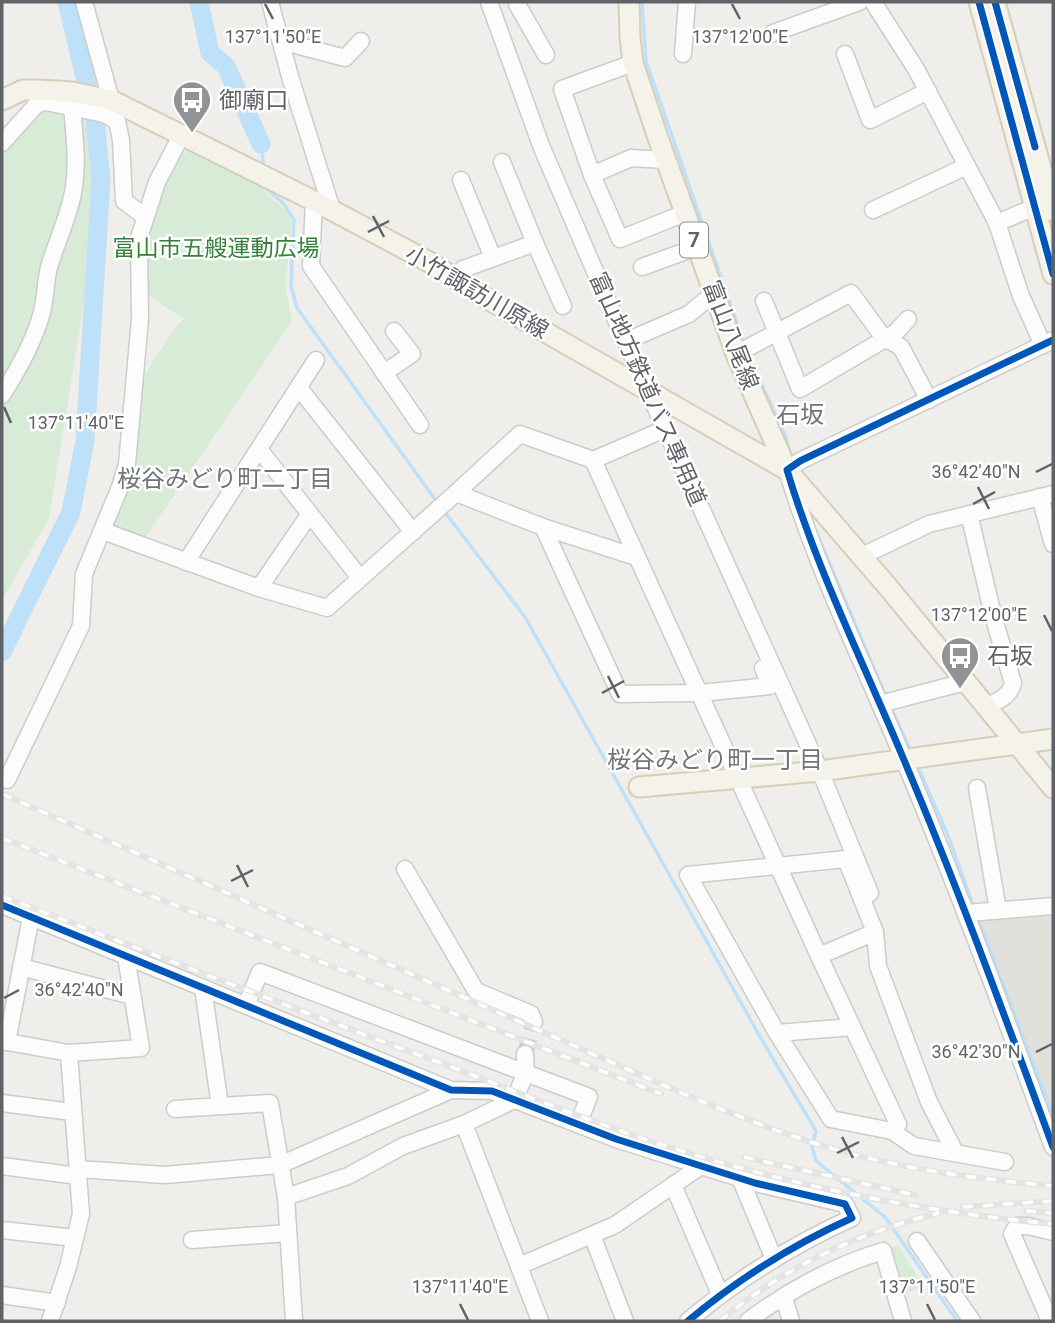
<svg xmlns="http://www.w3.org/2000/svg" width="1055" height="1323" viewBox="0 0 1055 1323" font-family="Roboto,'Noto Sans JP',sans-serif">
  <rect width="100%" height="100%" fill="#efeeea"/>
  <polygon fill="#e2e0da" points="1053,910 1053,1137 973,921"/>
  <g fill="#d8ebd6">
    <polygon points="42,111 90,120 98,183 89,271 49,518 2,600 2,157 8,147"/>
    <polygon points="189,149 260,182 265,192 287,212 292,223 285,287 292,321 143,541 114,528 113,524 141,380 175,328 184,319 143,292 141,266 152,207 184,152"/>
    <polygon points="898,1245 924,1287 901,1295 888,1249"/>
  </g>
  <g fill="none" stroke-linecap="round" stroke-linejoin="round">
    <g stroke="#bfe0f9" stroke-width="3.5">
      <polyline points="642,2 646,61 744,344"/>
      <polyline points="261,144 264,167"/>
      <polyline points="267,185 268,190 284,204 294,220 291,286 297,308 437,502"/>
      <polyline points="748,355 785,435 791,457"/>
      <polyline points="444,511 525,617 763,1042 816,1131 812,1146 816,1161 885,1217 957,1321"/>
      <polyline points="817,534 886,697"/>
      <polyline points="891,708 911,752"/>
      <polyline points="917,765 947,833 974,907"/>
      <polyline points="978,918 1053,1115"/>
    </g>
    <g stroke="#bfe0f9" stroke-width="19">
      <polyline points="199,2 210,53 226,66 261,144"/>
      <polyline points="2,652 71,512 85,441 101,179 95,119 67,2"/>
    </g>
    <polyline stroke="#cbcbca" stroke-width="16" stroke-dasharray="16 8" stroke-linecap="butt" points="525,1054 534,1022"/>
    <g stroke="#cbcccc" stroke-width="19">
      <g id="minor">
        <polyline points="84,2 111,100"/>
        <polyline points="270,2 291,80 332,210"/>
        <polyline points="489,2 542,148 612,311 820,771 870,893"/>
        <polyline points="873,2 916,69 997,223"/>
        <polyline points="517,4 546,55"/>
        <polyline points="773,33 859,2"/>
        <polyline points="281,41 345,58 361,41"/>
        <polyline points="683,54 687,2"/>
        <polyline points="845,54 870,120 928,91"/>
        <polyline points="633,63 562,89 592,175 620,239 685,213"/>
        <polyline points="2,143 37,104 46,102 104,114 117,121 121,140 124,201 144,216"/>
        <polyline points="592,175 631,158 666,160"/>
        <polyline points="461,180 493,258"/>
        <polyline points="314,201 311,266 420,425"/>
        <polyline points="873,210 967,166"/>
        <polyline points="535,243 563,306"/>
        <polyline points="642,267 697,247"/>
        <polyline points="455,279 463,269 535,243 502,162"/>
        <polyline points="764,301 800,389 895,333 908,319"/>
        <path d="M 1053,340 L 800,461 L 787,470 C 817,570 864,664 904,760 C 958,888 1005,1017 1053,1147"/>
        <polyline points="626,341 689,314 707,299 715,296"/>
        <polyline points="1043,345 1021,296 997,223 1044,203"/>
        <polyline points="736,354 851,293 884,338 901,347 929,400"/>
        <polyline points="384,373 412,354 394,331"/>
        <polyline points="299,388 413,532"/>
        <path d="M 2,395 C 18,370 34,342 42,312 C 46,297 45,279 50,264 C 58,238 70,214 74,187 C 78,161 74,132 72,106"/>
        <polyline points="259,449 360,578"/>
        <polyline points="593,460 819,956 898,1124 892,1131 831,1119 777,1033"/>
        <polyline points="1040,497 1053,544"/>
        <path d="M 969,514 L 994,619 L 1013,683 C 1010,697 997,701 986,707"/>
        <polyline points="543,527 620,694 700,693 770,686 763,668"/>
        <polyline points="103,531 259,588 327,608 456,493"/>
        <polyline points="636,557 543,527 456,493 520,434 593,460 658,432"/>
        <polyline points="860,557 929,524 1053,494"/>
        <polyline points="186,562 316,360"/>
        <polyline points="259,588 309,515"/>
        <polyline points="880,704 965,682"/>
        <polyline points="7,780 81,626 84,574 120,487 127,464 140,319 139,238 157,182 181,136"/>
        <polyline points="977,788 998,910"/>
        <polyline points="405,869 476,991 531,1014 534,1022"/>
        <path d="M 2,905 L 451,1090 L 492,1091 L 616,1139 L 755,1183 L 845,1204 L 852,1218 C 792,1245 738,1279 688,1321"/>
        <polyline points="967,913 1053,906"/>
        <polyline points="875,932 878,966 929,1102 955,1152"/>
        <polyline points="819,956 875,932 846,859 688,875 777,1033 852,1027"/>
        <polyline points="21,967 132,996"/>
        <polyline points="203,988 220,1106"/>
        <polyline points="246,1005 260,972 589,1097 578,1124"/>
        <polyline points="2,1041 69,1053 141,1048 126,956"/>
        <polyline points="7,1042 31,917"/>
        <polyline points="2,1103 72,1112"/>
        <polyline points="175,1109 270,1103 286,1197 294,1321"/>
        <polyline points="464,1124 540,1321"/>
        <polyline points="892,1131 914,1146 1005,1162"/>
        <polyline points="2,1166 78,1176"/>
        <polyline points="78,1169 165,1175 280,1165 451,1090"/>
        <polyline points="740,1178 774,1259"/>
        <polyline points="673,1185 720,1294"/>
        <polyline points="286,1197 348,1176 403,1146 464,1124 514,1100 526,1073 525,1054"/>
        <polyline points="2,1230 75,1238"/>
        <polyline points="592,1235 625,1321"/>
        <polyline points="192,1240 288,1233"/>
        <polyline points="917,1241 972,1321"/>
        <polyline points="519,1266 615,1225 701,1166"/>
        <polyline points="2,1295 57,1303"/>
        <polyline points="784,1298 791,1321"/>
        <polyline points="50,1321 68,1267 81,1214 69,1053"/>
        <path d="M 748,1321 C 787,1291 836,1265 883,1251 L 903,1321"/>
        <polyline points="1050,1321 1012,1234 1017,1226 1028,1226 1053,1232"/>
      </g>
    </g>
    <g stroke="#d7ceb8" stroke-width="23">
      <g id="major">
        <polyline points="629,2 630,37 633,63 658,138 736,354 787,470 888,587 1053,788"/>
        <polyline points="979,2 1053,274"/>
        <polyline points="995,2 1053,211"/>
        <polyline points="2,100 23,90 39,90 72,92 111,100 324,206 431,263 484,297 787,470"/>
        <polyline points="639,787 820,771 1053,739"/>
      </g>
    </g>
    <use href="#minor" stroke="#fdfcfc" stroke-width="16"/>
    <use href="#major" stroke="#f4f2e9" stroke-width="19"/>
    <g stroke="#e4e4e4" stroke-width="6">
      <g id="rail">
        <path d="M 2,794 L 686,1095 C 722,1109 759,1125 796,1137 C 879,1166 966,1178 1053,1186"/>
        <polyline points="2,838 661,1094"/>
        <path d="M 2,896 C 147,952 292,1008 438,1062 C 505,1087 573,1115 641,1138 C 773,1182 914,1211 1053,1224"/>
        <polyline points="744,1157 915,1195"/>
        <polyline points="963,1207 1053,1201"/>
        <polyline points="1026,1211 1053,1213"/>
        <path d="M 720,1321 C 783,1268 859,1232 939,1213"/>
      </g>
    </g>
    <use href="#rail" stroke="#fff" stroke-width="3.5" stroke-dasharray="10" stroke-linecap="butt"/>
    <g stroke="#fff" stroke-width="11">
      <g id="cycleway">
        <polyline points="979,2 1053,274"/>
        <polyline points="995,2 1035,147"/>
        <path d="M 1053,340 L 800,461 L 787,470 C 817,570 864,664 904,760 C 958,888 1005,1017 1053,1147"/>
        <path d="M 2,905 L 451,1090 L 492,1091 L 616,1139 L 755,1183 L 845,1204 L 852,1218 C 792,1245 738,1279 688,1321"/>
      </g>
    </g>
    <use href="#cycleway" stroke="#0057b8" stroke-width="7"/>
  </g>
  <path fill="none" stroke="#5f6368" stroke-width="2.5" d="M 265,4 L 273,19M 732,4 L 740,19M 373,216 L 384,237M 368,232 L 389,221M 4,407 L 11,423M 1036,472 L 1052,464M 978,487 L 989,509M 973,504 L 995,492M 1044,615 L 1052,631M 608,676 L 619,698M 602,693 L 624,681M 237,865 L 248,887M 231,881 L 253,870M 4,998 L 19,990M 1036,1052 L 1052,1044M 842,1137 L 853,1158M 837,1153 L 859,1142M 460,1304 L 468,1320M 927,1304 L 935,1320"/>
  <defs>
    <g id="bus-pin" transform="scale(2.0125)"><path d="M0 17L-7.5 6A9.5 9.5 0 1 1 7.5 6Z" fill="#919496" stroke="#fff"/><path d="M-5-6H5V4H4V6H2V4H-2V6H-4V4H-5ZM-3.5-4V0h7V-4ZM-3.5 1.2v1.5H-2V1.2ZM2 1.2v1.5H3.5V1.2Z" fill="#fff"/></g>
  </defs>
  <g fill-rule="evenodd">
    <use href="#bus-pin" x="192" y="100"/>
    <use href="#bus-pin" x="960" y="656"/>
  </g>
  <g text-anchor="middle" stroke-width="5" stroke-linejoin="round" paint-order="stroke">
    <rect fill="#fff" stroke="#8f9295" stroke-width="2" x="680" y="222.5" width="28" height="35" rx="5"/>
    <g font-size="21" font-weight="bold" fill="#5f6368">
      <text x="694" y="247">7</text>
    </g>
    <g font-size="23" fill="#5f6368" stroke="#fff" text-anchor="start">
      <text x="219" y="108">御廟口</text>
      <text x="987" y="664">石坂</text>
    </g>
    <g font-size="23" fill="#348238" stroke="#fff">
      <text x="216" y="256">富山市五艘運動広場</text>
    </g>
    <g font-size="23" fill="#5f6368" stroke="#fff">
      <text transform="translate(477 292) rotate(30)" y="8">小竹諏訪川原線</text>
      <text transform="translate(731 335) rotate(69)" y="8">富山八尾線</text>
      <text transform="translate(648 389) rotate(66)" y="8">富山地方鉄道バス専用道</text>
    </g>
    <g font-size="24" fill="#70757a" stroke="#fff">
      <text x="800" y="423">石坂</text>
      <text x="225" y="487">桜谷みどり町二丁目</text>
      <text x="715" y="768">桜谷みどり町一丁目</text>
    </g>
  </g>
  <g font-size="18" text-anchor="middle" fill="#5f6368" stroke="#fff" stroke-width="5" stroke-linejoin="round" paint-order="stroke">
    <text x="273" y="43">137°11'50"E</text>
    <text x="740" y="43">137°12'00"E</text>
    <text x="76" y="429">137°11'40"E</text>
    <text x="976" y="478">36°42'40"N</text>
    <text x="979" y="621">137°12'00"E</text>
    <text x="79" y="996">36°42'40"N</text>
    <text x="976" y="1058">36°42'30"N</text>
    <text x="460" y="1293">137°11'40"E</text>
    <text x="927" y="1293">137°11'50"E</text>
  </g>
  <rect width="1055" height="1323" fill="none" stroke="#5f6368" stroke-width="7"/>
</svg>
